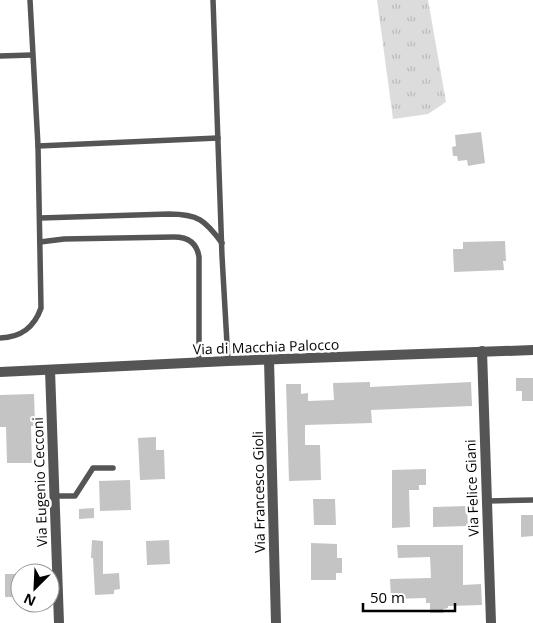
<svg xmlns="http://www.w3.org/2000/svg" width="533" height="623" viewBox="0 0 533 623" font-family="'Open Sans',sans-serif">
  <defs>
    <pattern id="grass-tufts" width="24" height="20" patternUnits="userSpaceOnUse" patternTransform="scale(1.25)"><rect width="24" height="20" fill="#dcdcdc"/><path d="M3 7l-1-3M5 7V3M7 7l1-3M15 17l-1-3M17 17v-4M19 17l1-3" fill="none" stroke="#bbb"/></pattern>
  </defs>
  <rect width="100%" height="100%" fill="#fff"/>
  <polygon fill="url(#grass-tufts)" points="377,0 428,0 446,102 428,114 393,119"/>
  <g fill="#c4c4c4">
    <polygon points="481,132 485,163 468,166 467,160 458,161 457,156 453,156 452,147 456,146 455,135"/>
    <polygon points="505,241 506,261 503,261 504,270 454,272 453,249 463,249 463,242"/>
    <polygon points="516,378 533,378 533,401 522,401 522,391 516,391"/>
    <polygon points="370,382 370,387 471,382 472,406 371,410 372,423 305,425 305,445 320,445 321,480 289,481 286,384 301,384 301,394 308,393 308,401 334,400 333,383"/>
    <polygon points="34,394 35,426 31,426 32,463 7,463 6,427 0,427 0,395"/>
    <polygon points="156,437 156,450 164,450 165,479 140,480 138,438"/>
    <polygon points="426,469 426,485 419,485 419,490 409,490 410,527 392,528 392,470"/>
    <polygon points="130,480 131,510 100,511 99,481"/>
    <polygon points="313,499 335,499 336,525 314,525"/>
    <polygon points="467,506 468,526 433,527 433,507"/>
    <polygon points="94,508 94,518 79,519 79,509"/>
    <polygon points="521,515 533,515 533,536 521,537"/>
    <polygon points="92,540 103,541 103,574 119,573 120,589 114,590 114,594 95,595 93,558 91,558"/>
    <polygon points="169,540 170,564 147,565 146,541"/>
    <polygon points="311,543 337,544 337,558 342,558 342,573 336,573 336,580 311,580"/>
    <polygon points="397,545 463,545 463,585 481,584 482,605 448,606 448,608 443,609 444,613 430,613 430,603 426,603 426,598 391,599 390,579 431,578 430,557 398,558"/>
    <rect x="5" y="574" width="15" height="23"/>
  </g>
  <g fill="none" stroke-linecap="round" stroke-linejoin="round">
    <g stroke="#555" stroke-width="5.5">
      <polyline points="213,0 222,256 228,361"/>
      <polyline points="0,56 32,55"/>
      <polyline points="38,146 218,138"/>
      <path d="M 40,218 L 169,214 C 198,214 205,220 222,243"/>
      <path d="M 40,242 L 64,239 L 174,237 C 188,237 197,243 199,257 L 199,363"/>
      <path d="M 0,338 C 21,337 34,328 41,308 L 38,146 L 30,0"/>
      <polyline points="55,496 75,496 93,468 113,468"/>
      <polyline points="487,501 533,500"/>
    </g>
    <g stroke="#555" stroke-width="10">
      <polyline points="482,351 491,623"/>
      <polyline points="269,360 276,623"/>
      <polyline points="50,370 59,623"/>
    </g>
    <polyline stroke="#555" stroke-width="10" points="0,372 228,361 533,350"/>
  </g>
  <g text-anchor="middle" stroke-width="5" stroke-linejoin="round" paint-order="stroke">
    <g font-size="14" fill="#000" stroke="#fff">
      <text transform="translate(266 347) rotate(-2)" y="5">Via di Macchia Palocco</text>
      <text transform="translate(40 482) rotate(-92)" y="5">Via Eugenio Cecconi</text>
      <text transform="translate(472 488) rotate(-92)" y="5">Via Felice Giani</text>
      <text transform="translate(259 492) rotate(-91)" y="5">Via Francesco Gioli</text>
    </g>
  </g>
  <g transform="translate(35 588) rotate(204)"><circle r="24" fill="#ffffff" stroke="#999999"/>
  <path d="M0-4L9 19L0 12L-9 19Z" fill="#000000"/>
  <text y="-8" font-size="14" font-weight="bold" text-anchor="middle" fill="#000000">N</text>
  </g>
  <path d="M363 603v8h92v-8" fill="none" stroke="#000000" stroke-width="2.5"/>
  <text x="370" y="603" font-size="15" fill="#000000" stroke="#ffffff" stroke-width="4" paint-order="stroke">50 m</text>
</svg>
